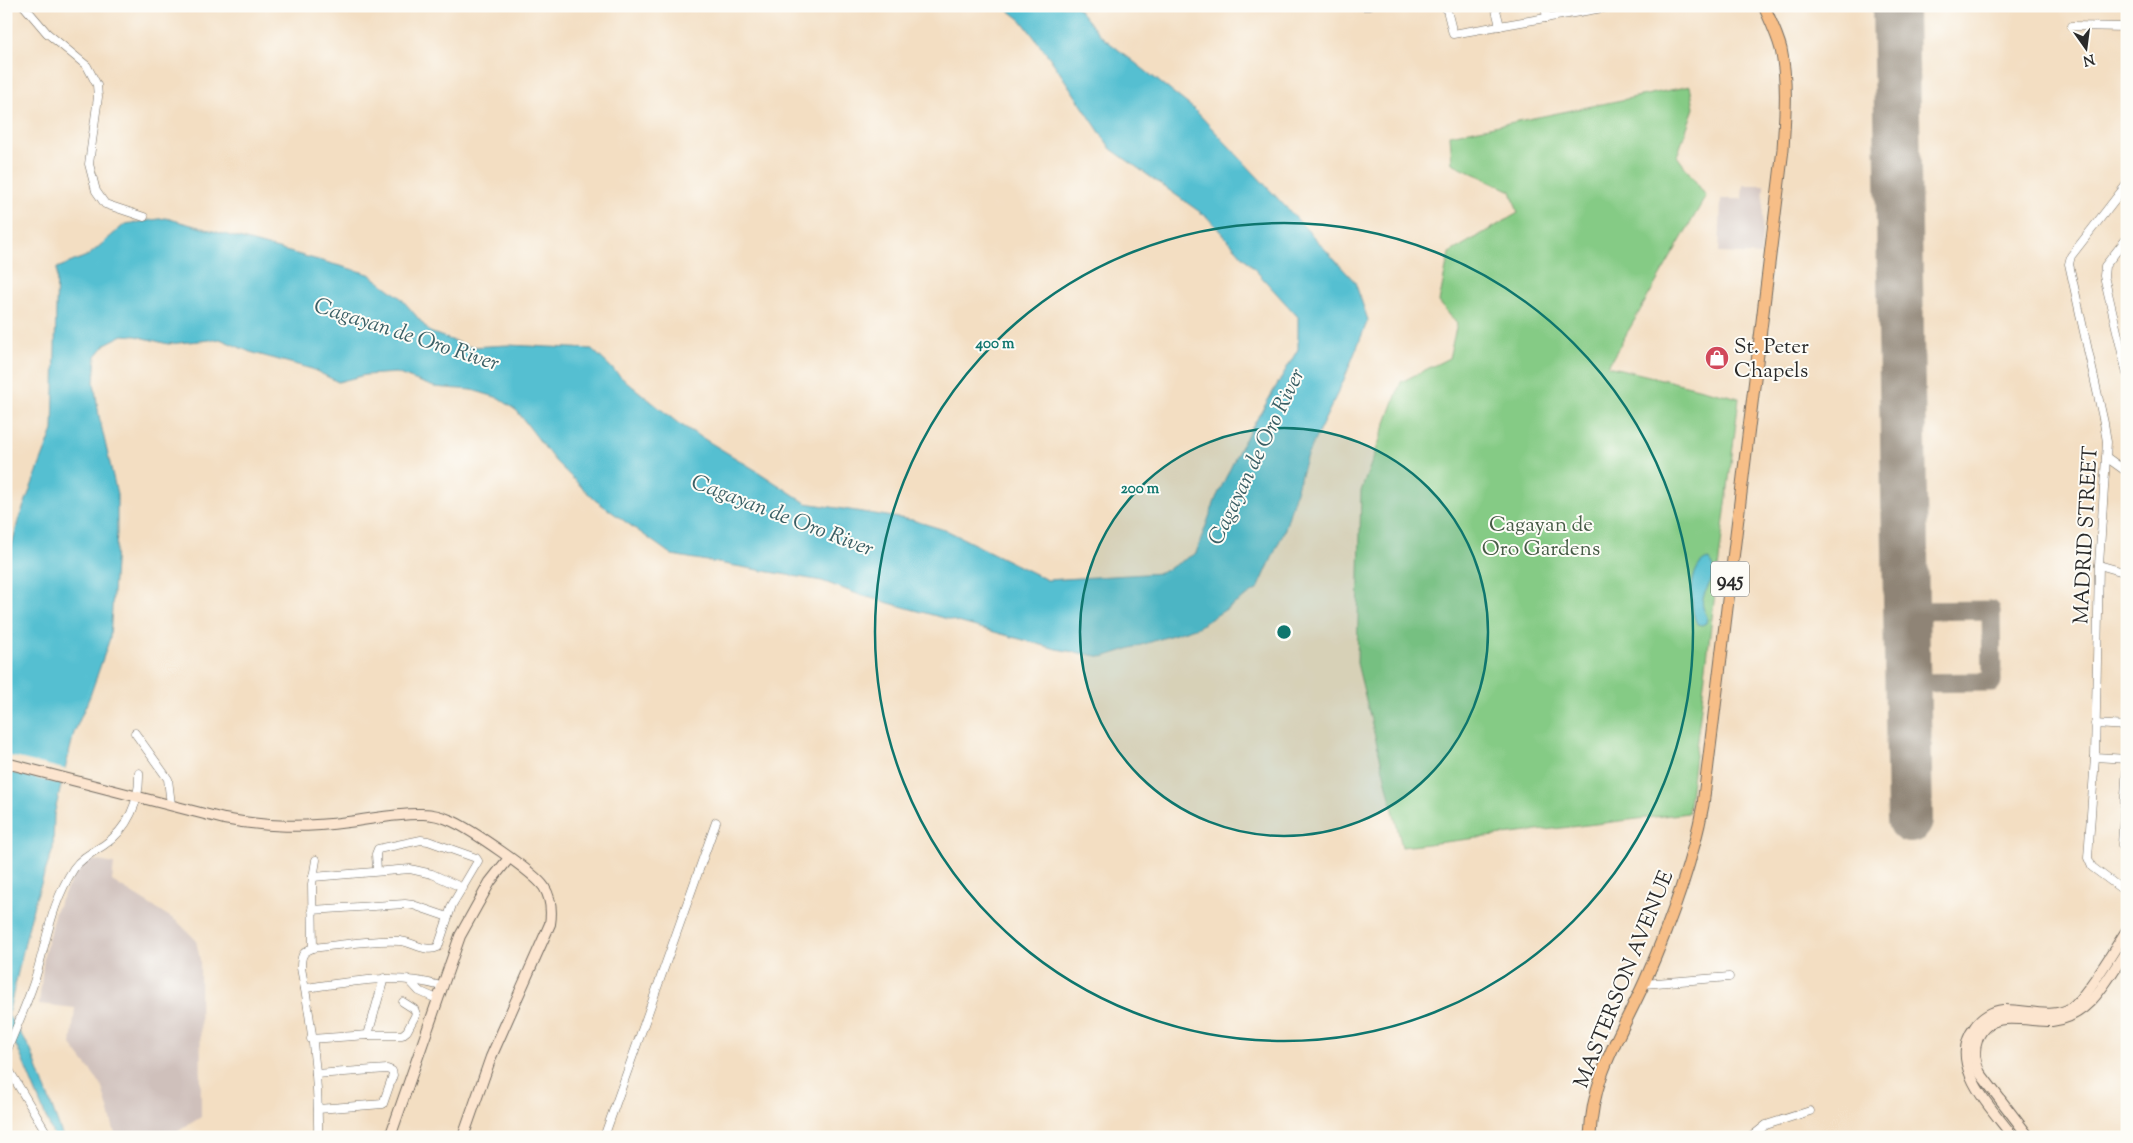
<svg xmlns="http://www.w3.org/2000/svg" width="2133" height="1143" viewBox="0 0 2133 1143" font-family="'Sorts Mill Goudy',serif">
  <rect width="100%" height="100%" fill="#fdfcf7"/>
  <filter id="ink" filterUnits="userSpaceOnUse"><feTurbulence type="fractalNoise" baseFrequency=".02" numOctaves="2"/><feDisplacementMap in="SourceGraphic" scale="10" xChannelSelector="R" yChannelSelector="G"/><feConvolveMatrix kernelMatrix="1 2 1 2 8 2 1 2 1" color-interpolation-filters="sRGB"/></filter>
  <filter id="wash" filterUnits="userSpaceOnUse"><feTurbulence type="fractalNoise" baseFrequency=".0096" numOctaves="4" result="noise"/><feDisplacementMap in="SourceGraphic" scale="20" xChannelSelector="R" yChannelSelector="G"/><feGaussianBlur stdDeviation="1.12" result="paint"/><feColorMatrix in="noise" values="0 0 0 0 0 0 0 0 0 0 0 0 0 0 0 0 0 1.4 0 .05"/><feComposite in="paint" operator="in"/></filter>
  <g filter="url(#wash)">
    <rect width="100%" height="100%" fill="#f3dec2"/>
    <g fill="#cfc0bb">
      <polygon points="1743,185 1764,185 1761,255 1719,253 1721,199 1742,199"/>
      <polygon points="83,858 114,864 112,881 178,922 196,940 200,960 201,1117 169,1137 116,1137 101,1084 71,1045 75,1008 39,1004 44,956 55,911"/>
    </g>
    <polygon fill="#85cb85" stroke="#587b58" points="1690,86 1694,108 1677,156 1706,196 1608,366 1739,398 1688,813 1402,847 1357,663 1361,491 1401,382 1449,358 1457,324 1439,302 1449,253 1518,213 1511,191 1452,163 1450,135"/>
    <g fill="#55bfd1" stroke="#40757e">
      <polygon points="1003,6 1076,6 1101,36 1194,109 1312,235 1355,282 1368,320 1343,382 1306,458 1285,529 1258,589 1198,627 1103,657 1056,649 860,595 822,581 672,555 595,500 555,461 517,411 499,398 472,390 434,387 396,373 365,375 338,382 312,369 250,352 220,339 168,344 136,336 123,335 107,343 96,356 94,382 99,416 117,494 117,533 110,638 90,696 74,733 54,815 53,849 34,904 8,1015 30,1048 63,1137 54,1137 18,1049 6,1031 6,569 18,521 53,430 57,268 89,255 125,224 166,218 369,274 400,297 430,332 470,347 508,345 592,349 622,378 678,423 757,471 806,503 912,520 948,531 1047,580 1161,573 1196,553 1216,498 1240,448 1298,349 1298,317 1207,217 1111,149 1050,58 1021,20"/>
      <path d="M 1708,559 C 1723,570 1705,587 1703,599 C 1701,606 1705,612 1707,618 L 1706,623 L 1702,625 L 1697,624 C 1689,609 1688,564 1708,559 Z"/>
    </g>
    <polygon fill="#f3dec2" points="6,755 68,770 64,785 6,771"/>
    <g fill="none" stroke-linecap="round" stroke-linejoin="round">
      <polyline stroke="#8f8476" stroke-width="19" points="1906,611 1991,610 1992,682 1908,683"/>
      <polyline stroke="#8f8476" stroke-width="46" points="1895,6 1910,820"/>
    </g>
  </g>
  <g filter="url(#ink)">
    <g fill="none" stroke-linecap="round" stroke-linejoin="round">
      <g stroke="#716a60" stroke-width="9">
        <g id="street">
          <polyline points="24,6 47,33 87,66 97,85 98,97 89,164 96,191 105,204 144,217"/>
          <polyline points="1363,6 1369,6"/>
          <polyline points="1446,6 1453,34 1614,6"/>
          <polyline points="1495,6 1500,26"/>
          <polyline points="1545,6 1547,18"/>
          <polyline points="2072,26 2127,27"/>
          <polyline points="2127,184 2071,256 2069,264 2104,423 2107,442 2099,565 2095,757 2088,858 2092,867 2127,893"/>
          <polyline points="2127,238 2105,266 2104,276 2127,374"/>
          <polyline points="2106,457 2127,472"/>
          <polyline points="2099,565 2127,573"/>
          <polyline points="2095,724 2127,726"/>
          <polyline points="135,733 168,779 171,805"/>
          <polyline points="2095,757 2127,759"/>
          <polyline points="2127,764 2122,845 2127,851"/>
          <polyline points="313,877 410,869 432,874 463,888"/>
          <polyline points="312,910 405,904 413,905 448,917"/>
          <polyline points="313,948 312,884 316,860"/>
          <polyline points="408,979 419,991 437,999"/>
          <polyline points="1644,984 1729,977"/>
          <path d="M 305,988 C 353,982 394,972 441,986"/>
          <polyline points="368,1035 384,978"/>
          <polyline points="311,1039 368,1035 402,1035 407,1031 416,1014 414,1009 403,1002"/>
          <path d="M 6,1053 C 15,1030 26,1006 34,982 C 47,942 50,905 74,868 C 81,858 93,852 104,845 C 128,829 140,801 139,773"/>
          <polyline points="6,1065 49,1137"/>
          <polyline points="316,1074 387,1069 392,1071 393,1075 383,1104 318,1109"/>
          <path d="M 318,1137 C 319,1081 312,1023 301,968 C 301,956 302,952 313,948 C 339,945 375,939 400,941 C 413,942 426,953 438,947 L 452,905 L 478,861 L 476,858 L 428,841 L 421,840 L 378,849 L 376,854 L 377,871"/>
          <path d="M 604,1137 C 641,1032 678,927 716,822"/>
          <polyline points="1751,1137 1766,1125 1810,1111"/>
        </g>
      </g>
      <g stroke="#716a60" stroke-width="12">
        <g id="secondary">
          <path d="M 6,763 L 224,819 C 267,827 304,828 348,822 C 373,819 398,813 423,814 C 433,814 443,817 452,821 C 470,829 534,872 544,887 C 551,898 552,911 550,924 L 491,1057 L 463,1137"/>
          <polyline points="390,1137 460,936 490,882 509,858"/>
          <path d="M 2013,1137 C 1992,1108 1946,1064 1975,1027 C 1981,1018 1992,1011 2003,1010 C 2024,1009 2052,1020 2071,1008 C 2087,997 2115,948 2127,930"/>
          <path d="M 2029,1137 L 1980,1073 C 1969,1052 1976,1021 2005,1019 C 2020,1018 2037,1021 2052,1021 C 2090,1017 2107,979 2127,950"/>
        </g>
      </g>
      <g stroke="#716a60" stroke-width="13">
        <path id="primary" d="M 1590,1137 C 1592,1074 1621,1035 1645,981 C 1670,924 1692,865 1703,805 L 1783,149 C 1785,116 1788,82 1781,49 C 1777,34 1770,20 1764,6"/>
      </g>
      <use href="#street" stroke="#fff" stroke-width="8"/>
      <use href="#secondary" stroke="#fce5cf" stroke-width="10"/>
      <use href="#primary" stroke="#f7be87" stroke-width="11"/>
    </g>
  </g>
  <circle cx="1284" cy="632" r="204" fill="#0f766e" fill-opacity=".12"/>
  <g fill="none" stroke="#0f766e" stroke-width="2.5">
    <circle cx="1284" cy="632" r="204"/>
    <circle cx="1284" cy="632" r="409"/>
  </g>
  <defs>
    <g id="shop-disc" transform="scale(1.25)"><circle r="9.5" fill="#d1495b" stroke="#fdfcf7"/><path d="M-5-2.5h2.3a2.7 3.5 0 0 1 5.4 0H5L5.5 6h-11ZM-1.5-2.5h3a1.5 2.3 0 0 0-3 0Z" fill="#fff"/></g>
  </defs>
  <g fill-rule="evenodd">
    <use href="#shop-disc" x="1717" y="358"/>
  </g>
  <g text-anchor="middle" stroke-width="4" stroke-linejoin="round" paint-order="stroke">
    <rect fill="#fdfcf7" stroke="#6a6a68" stroke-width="1" x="1711" y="561.5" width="38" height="35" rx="4"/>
    <g font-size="20" font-weight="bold" fill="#2b2b2b">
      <text x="1730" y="586">945</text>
    </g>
    <g font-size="21" fill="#2b2b2b" stroke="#fdfcf7" text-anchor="start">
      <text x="1734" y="353">St. Peter<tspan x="1734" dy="24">Chapels</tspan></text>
    </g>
    <g font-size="21" fill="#465b46" stroke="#fdfcf7">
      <text x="1541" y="531">Cagayan de<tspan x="1541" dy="24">Oro Gardens</tspan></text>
    </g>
    <g font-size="21" fill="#2b2b2b" stroke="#fdfcf7">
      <text transform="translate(2085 535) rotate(-87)" y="7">MADRID STREET</text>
      <text transform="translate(1623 979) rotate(-68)" y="7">MASTERSON AVENUE</text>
    </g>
    <g font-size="22" font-style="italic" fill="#3a5f65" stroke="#fdfcf7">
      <text transform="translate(407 333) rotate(18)" y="8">Cagayan de Oro River</text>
      <text transform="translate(1255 456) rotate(-64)" y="8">Cagayan de Oro River</text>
      <text transform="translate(783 514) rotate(21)" y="8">Cagayan de Oro River</text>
    </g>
  </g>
  <circle cx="1284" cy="632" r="8" fill="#0f766e" stroke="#fdfcf7" stroke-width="2.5"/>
  <g font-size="15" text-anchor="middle" font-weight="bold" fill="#0f766e" stroke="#fdfcf7" stroke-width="4" stroke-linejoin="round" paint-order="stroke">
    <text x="995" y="348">400 m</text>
    <text x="1140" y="493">200 m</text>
  </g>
  <rect width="2133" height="1143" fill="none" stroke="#fdfcf7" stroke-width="25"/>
  <g transform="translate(2086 48) rotate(166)" stroke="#fdfcf7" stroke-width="4" paint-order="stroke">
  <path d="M0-4L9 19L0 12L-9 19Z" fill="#2b2b2b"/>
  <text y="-8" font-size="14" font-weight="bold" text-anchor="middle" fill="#2b2b2b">N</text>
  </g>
</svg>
